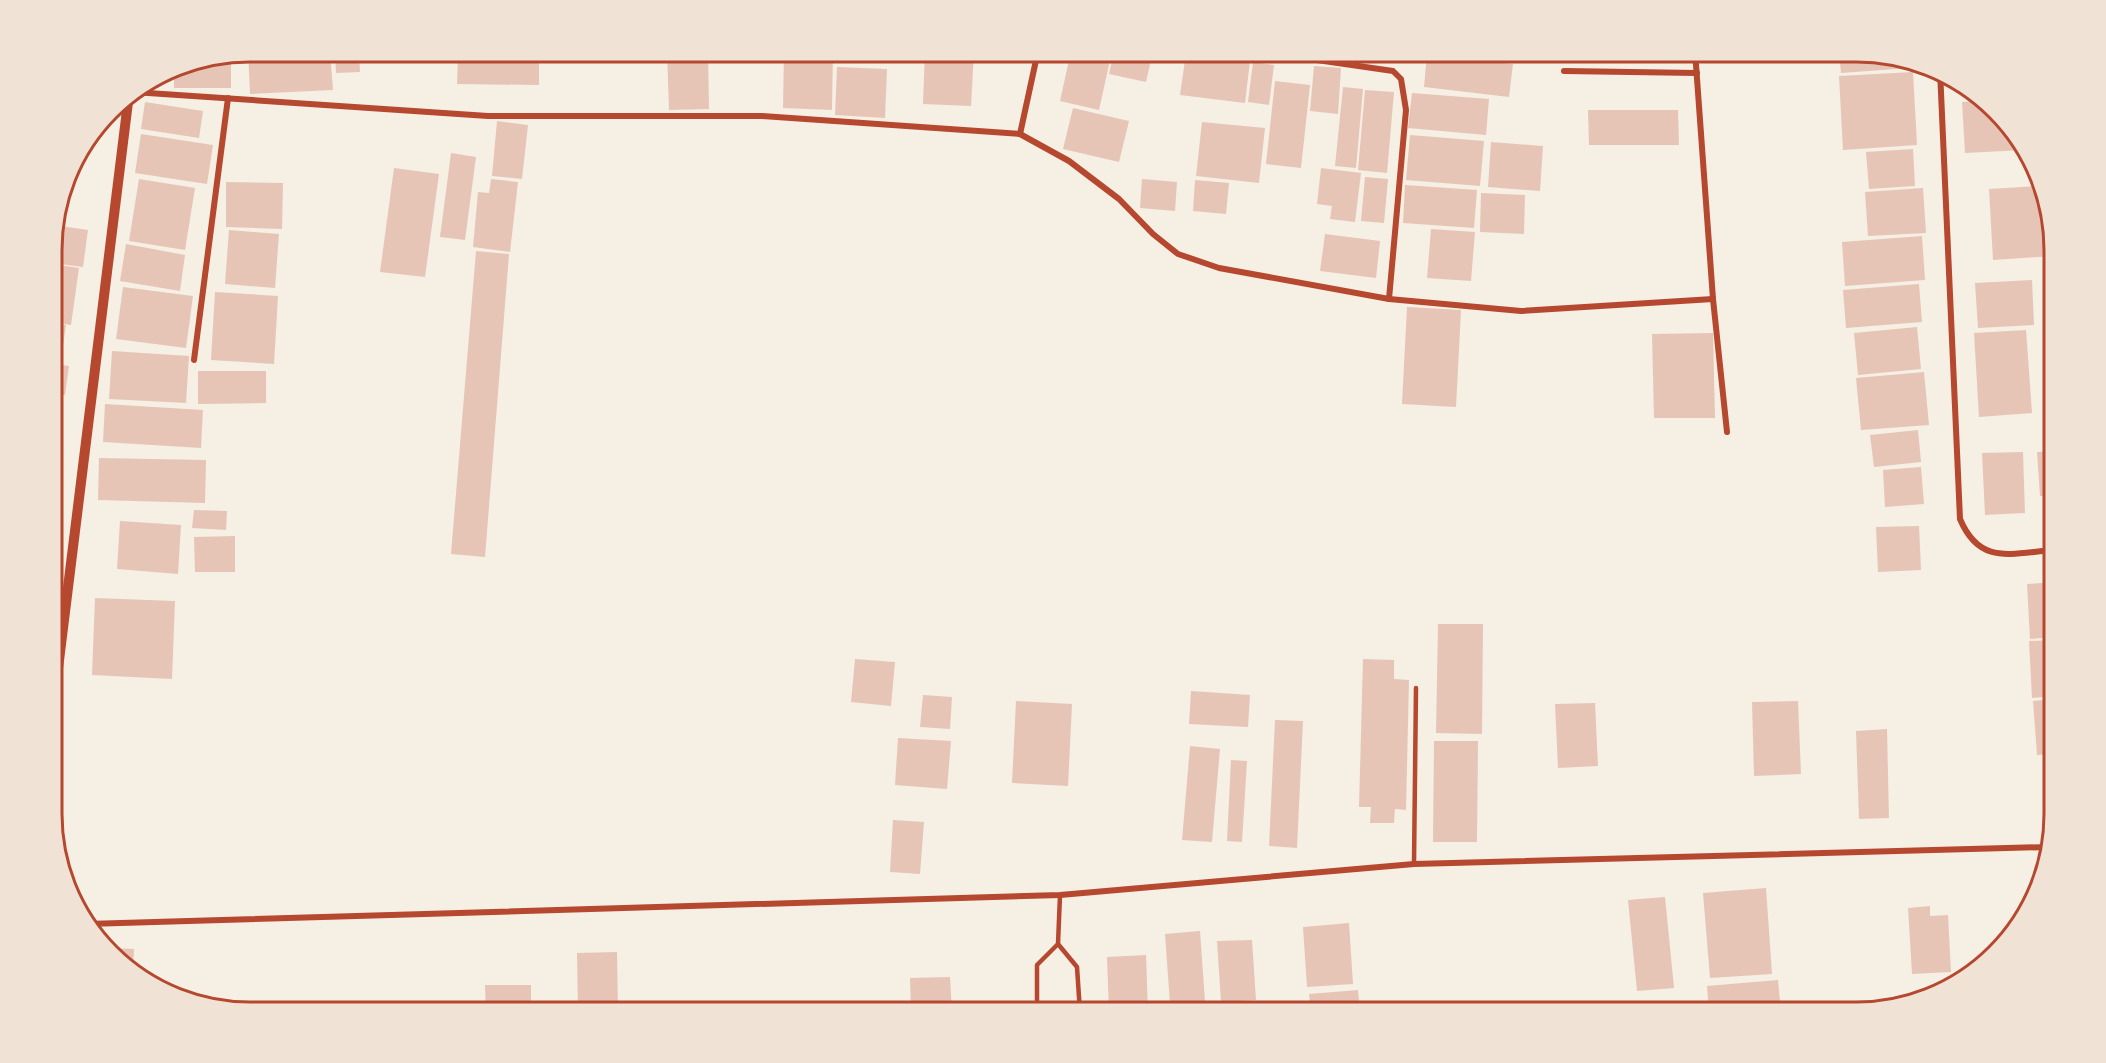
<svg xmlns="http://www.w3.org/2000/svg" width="2106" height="1063" viewBox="0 0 2106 1063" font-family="Signika,sans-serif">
  <rect width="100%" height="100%" fill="#f6efe4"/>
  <g fill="#e6c5b7">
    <polygon points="248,51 330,51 333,90 250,94"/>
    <polygon points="335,51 359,51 360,72 336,73"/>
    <polygon points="485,51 539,51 539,85 457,84 458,54 485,54"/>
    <polygon points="667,51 708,51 709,109 669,110"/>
    <polygon points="784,51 833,51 832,110 783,108"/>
    <polygon points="925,51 974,51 971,106 923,104"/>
    <polygon points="1071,51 1112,51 1099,110 1060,101"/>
    <polygon points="1114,51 1153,51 1146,82 1109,74"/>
    <polygon points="1468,51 1509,51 1509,57 1468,54"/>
    <polygon points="1519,51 1569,51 1569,57 1519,54"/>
    <polygon points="1839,51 1856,51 1924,67 1841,73"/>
    <polygon points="1186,53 1250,61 1245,103 1180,95"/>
    <polygon points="1427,54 1513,64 1509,97 1424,87"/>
    <polygon points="231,55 231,88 174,88 174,66"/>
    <polygon points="1253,62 1274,65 1269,105 1248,102"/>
    <polygon points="1314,66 1341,68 1338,114 1310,111"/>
    <polygon points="837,67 887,69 885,118 835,115"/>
    <polygon points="1913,72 1917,145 1843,150 1839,76"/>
    <polygon points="1275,81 1310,85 1301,168 1266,164"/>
    <polygon points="1343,87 1363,89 1356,168 1335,166"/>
    <polygon points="1964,88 1976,98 1965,98"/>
    <polygon points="1365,90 1394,92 1387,173 1358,170"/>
    <polygon points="1412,93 1489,99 1486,135 1408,128"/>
    <polygon points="1980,101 2014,129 2023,150 1965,153 1962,102"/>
    <polygon points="145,102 203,111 199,138 141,129"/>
    <polygon points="1073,108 1129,121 1119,162 1063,149"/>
    <polygon points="1588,110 1678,110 1679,145 1589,145"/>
    <polygon points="106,117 107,126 98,127 100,125"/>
    <polygon points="497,121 528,125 522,179 492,176"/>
    <polygon points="1202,122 1265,128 1259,183 1196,176"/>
    <polygon points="141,134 213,145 207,184 135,173"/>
    <polygon points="1410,135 1484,141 1480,186 1406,180"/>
    <polygon points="1491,142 1543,146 1540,191 1488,187"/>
    <polygon points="1913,149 1915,186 1869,189 1866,152"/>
    <polygon points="451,153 476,157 465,240 440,237"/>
    <polygon points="394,168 439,174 425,277 380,272"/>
    <polygon points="1321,168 1361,173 1355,222 1330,219 1332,206 1317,204"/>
    <polygon points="1365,177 1388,179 1384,223 1361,221"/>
    <polygon points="139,179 195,188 185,250 129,241"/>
    <polygon points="491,179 518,182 510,252 473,247 478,192 489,193"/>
    <polygon points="1142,179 1177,182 1175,211 1140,208"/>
    <polygon points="1195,180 1229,183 1226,214 1193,211"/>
    <polygon points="226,182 283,183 282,229 226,227"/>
    <polygon points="1405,185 1477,190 1474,228 1403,223"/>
    <polygon points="2038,186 2053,224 2053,256 1993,260 1989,189"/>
    <polygon points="1923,188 1926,233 1868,236 1865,192"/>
    <polygon points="1481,193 1525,195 1524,234 1480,232"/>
    <polygon points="54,225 88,230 83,267 52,263"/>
    <polygon points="1431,229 1475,232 1471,281 1427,278"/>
    <polygon points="229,230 279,234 275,288 225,284"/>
    <polygon points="1325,234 1380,241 1376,278 1320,271"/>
    <polygon points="1922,236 1925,280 1845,286 1842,242"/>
    <polygon points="126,244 185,255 180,291 120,281"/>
    <polygon points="476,251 509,254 485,557 451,554"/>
    <polygon points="52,264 79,268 71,325 52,322"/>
    <polygon points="2032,280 2034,325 1978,328 1975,283"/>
    <polygon points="1919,284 1922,322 1846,328 1843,290"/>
    <polygon points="123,287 193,296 186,348 116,339"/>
    <polygon points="215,292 278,296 274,364 211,360"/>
    <polygon points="1407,307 1461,310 1456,407 1402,404"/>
    <polygon points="52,323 66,325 61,360 52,359"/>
    <polygon points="1917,327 1921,369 1858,375 1854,333"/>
    <polygon points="2026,330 2032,413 1979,417 1974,333"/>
    <polygon points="1713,333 1715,418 1654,418 1652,334"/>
    <polygon points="112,351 189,356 186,403 109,399"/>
    <polygon points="52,364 69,366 65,395 52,394"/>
    <polygon points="198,371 266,371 266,403 198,404"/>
    <polygon points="1924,372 1929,425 1861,430 1856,378"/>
    <polygon points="105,404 203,410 201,448 103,442"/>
    <polygon points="1918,430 1921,462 1874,467 1870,435"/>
    <polygon points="2054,451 2054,495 2040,496 2037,452"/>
    <polygon points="2023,452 2025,513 1985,515 1982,453"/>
    <polygon points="99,458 206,460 205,503 98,500"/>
    <polygon points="1921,467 1924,504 1885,507 1883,470"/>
    <polygon points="194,510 227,511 226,530 192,528"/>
    <polygon points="120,521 181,525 178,574 117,569"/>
    <polygon points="1919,526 1921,570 1878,572 1876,527"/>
    <polygon points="235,536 235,572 195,572 194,537"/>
    <polygon points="2054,582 2054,637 2030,639 2027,584"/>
    <polygon points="95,598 175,601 172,679 92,675"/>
    <polygon points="1438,624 1483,624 1482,734 1436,733"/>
    <polygon points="2055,640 2055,696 2032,698 2029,641"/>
    <polygon points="855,659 895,662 891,706 851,702"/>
    <polygon points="1363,659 1394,660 1394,679 1409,680 1406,810 1395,809 1394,823 1370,823 1371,807 1359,807"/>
    <polygon points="1191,691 1250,695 1248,727 1189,724"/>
    <polygon points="923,695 952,697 950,729 920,727"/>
    <polygon points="2055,699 2055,754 2037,755 2033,701"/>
    <polygon points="1016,701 1072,704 1068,786 1012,783"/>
    <polygon points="1798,701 1801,774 1754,776 1752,702"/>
    <polygon points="1595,703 1598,766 1558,768 1555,704"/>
    <polygon points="1275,720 1303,721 1297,848 1269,846"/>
    <polygon points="1887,729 1889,818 1859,819 1856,731"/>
    <polygon points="898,738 951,741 947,789 895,785"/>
    <polygon points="1434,741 1478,741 1477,842 1433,842"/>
    <polygon points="1190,746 1220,749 1212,842 1182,840"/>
    <polygon points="1231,760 1247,761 1242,842 1227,841"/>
    <polygon points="893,820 924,822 920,874 890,872"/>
    <polygon points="1766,888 1772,974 1710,978 1703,893"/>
    <polygon points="1665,897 1674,988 1637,991 1628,900"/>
    <polygon points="1930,906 1930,916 1948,915 1951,972 1912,974 1908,908"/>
    <polygon points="1349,923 1353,984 1307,987 1303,927"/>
    <polygon points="1200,931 1205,1001 1170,1004 1165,934"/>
    <polygon points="1252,940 1256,1000 1221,1002 1217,941"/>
    <polygon points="109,948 134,949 133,968"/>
    <polygon points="617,952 618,1012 578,1012 577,953"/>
    <polygon points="1146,955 1148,1012 1109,1012 1107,957"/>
    <polygon points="950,977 952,1012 911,1012 910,978"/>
    <polygon points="1778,980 1781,1012 1709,1012 1707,986"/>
    <polygon points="485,985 531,985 531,1012 486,1012"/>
    <polygon points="1358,990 1360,1012 1311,1012 1309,994"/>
    <polygon points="1252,1005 1252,1012 1209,1012 1209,1008"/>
  </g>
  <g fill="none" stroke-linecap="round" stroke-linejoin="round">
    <g stroke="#b5482f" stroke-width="4.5">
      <polyline points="1414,864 1416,688"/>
      <polyline points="1060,895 1058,944 1077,967 1080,1012"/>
      <polyline points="1037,1012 1037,965 1058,944"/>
    </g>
    <g stroke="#b5482f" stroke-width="6">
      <polyline points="1255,51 1393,71 1401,79 1406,110 1389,299"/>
      <polyline points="1695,51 1713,299 1727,432"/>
      <path d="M 1940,70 L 1960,519 C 1980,566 2011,553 2054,550"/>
      <polyline points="1564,71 1697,73"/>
      <polyline points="133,92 488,116 762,116 1020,134 1069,161 1119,199 1153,234 1178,254 1219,268 1389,299 1521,311 1713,299"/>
      <polyline points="1020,134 1038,51"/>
      <polyline points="194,360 228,98"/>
      <polyline points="87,924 1060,895 1414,864 2047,847"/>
    </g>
    <polyline stroke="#b5482f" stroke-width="10" points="52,717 129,94"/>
  </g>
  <path d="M0 0H2106V1063H0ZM250 62H1856A188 188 0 0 1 2044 250V814A188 188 0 0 1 1856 1002H250A188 188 0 0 1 62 814V250A188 188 0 0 1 250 62Z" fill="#f1e2d6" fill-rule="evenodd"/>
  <path fill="none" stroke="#b5482f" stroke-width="3" d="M250 62H1856A188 188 0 0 1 2044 250V814A188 188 0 0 1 1856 1002H250A188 188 0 0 1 62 814V250A188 188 0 0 1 250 62Z"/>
</svg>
